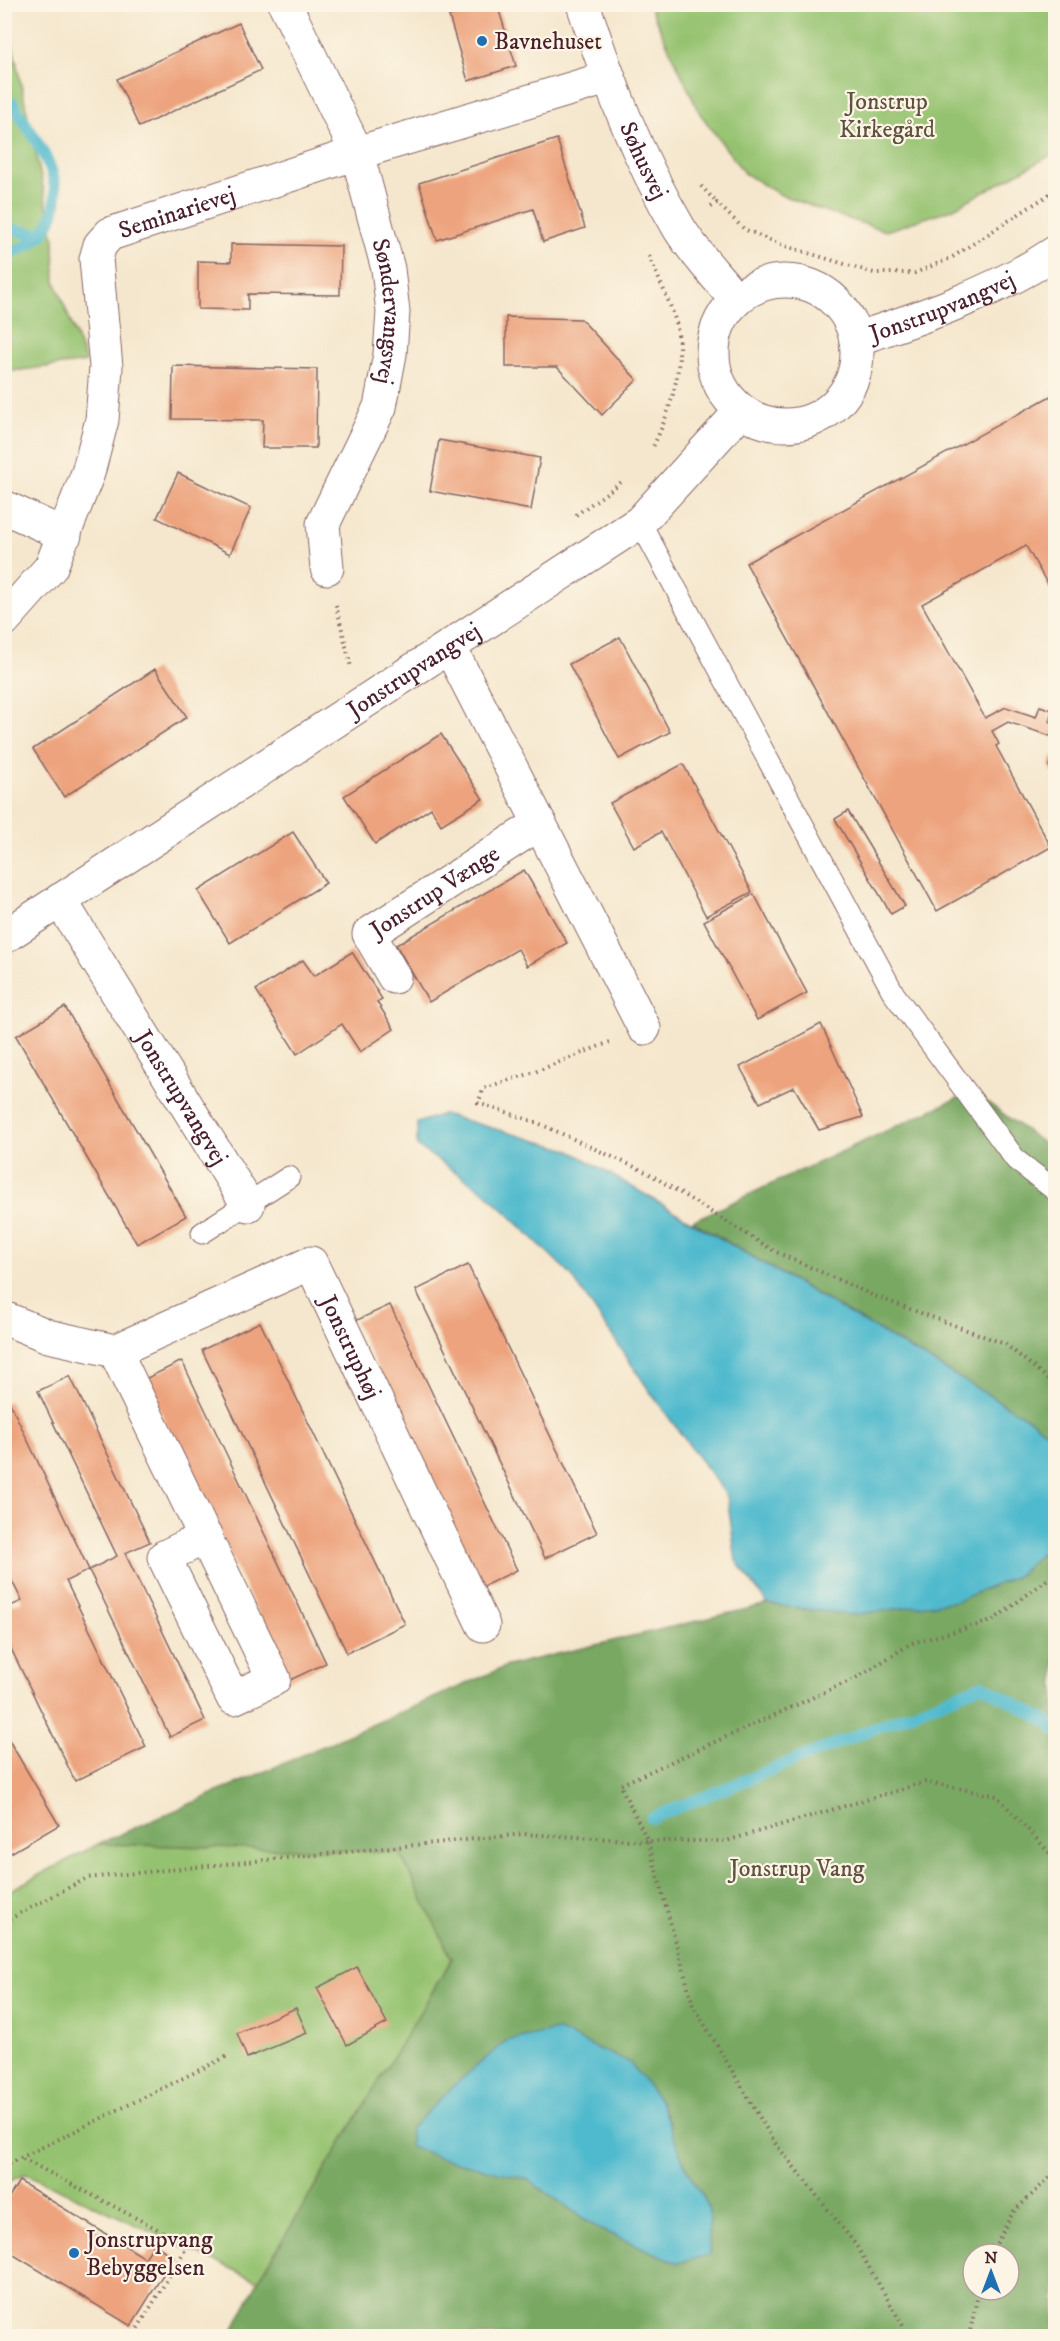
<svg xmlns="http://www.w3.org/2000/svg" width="1060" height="2341" viewBox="0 0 1060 2341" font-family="'IM FELL DW Pica',serif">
  <rect width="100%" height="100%" fill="#fcf5e5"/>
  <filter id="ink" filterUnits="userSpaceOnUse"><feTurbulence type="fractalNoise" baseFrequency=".0167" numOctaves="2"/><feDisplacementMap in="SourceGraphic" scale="12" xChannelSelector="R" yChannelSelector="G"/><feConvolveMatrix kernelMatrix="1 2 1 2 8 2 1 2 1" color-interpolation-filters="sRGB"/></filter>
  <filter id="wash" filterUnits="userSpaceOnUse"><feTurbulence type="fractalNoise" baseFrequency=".008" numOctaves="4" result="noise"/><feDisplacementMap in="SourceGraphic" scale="24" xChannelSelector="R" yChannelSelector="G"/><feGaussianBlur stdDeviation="1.35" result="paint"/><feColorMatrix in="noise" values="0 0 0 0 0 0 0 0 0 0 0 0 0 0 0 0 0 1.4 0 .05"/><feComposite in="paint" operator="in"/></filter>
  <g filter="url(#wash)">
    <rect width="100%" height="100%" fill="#f5e7cd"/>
    <g fill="#95c26f" stroke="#70704d" stroke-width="1.5">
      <polygon points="4,5 54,238 55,281 86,362 5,372"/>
      <polygon points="649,5 1055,5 1055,153 952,209 886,231 824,211 779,194 744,173 699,112"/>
      <polygon points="98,1844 398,1847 452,1959 258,2281 26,2174 5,2183 5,1893"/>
    </g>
    <g fill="#78a862" stroke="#616446" stroke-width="1.5" fill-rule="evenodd">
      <polygon points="972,1091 1055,1152 1055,1439 1028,1418 692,1221"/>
      <path d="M 1055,1541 L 1055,2336 L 230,2336 L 258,2281 L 452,1959 L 399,1852 L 98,1844 L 507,1666 L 768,1604 L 851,1615 L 1017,1576 ZM 660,2101 L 686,2168 L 709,2207 L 709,2254 L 678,2263 L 599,2229 L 527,2179 ZM 973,2254 L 1009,2254 L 1009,2290 L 973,2290 Z"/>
    </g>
    <g fill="#50bacd" stroke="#4d6c7c" stroke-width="1.5">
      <polygon points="443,1114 569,1150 1028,1418 1055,1439 1055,1541 1017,1576 957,1601 851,1615 768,1604 736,1561 727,1496 653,1396 571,1275 485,1192 417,1146 417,1123"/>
      <polygon points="557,2030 630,2063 660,2101 686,2168 709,2207 709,2255 678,2263 599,2229 527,2179 444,2159 410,2146 410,2129 456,2084 506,2041"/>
    </g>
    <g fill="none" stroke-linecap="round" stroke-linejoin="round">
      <g stroke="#50bacd" stroke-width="12">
        <polyline points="4,228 43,235"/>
        <path d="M 4,254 C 45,245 64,213 52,173 C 45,151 25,124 13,103"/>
        <polyline points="652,1818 982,1685 1051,1724 1056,1731"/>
      </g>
    </g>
    <g id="blocks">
      <g fill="#eda37d">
        <polygon points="487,4 497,4 516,66 468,81 449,16"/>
        <polygon points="239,23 261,70 139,127 117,79"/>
        <polygon points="557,139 585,228 543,242 533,209 437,240 419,183"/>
        <polygon points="231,244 341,246 340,295 248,294 248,310 198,309 198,261 231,262"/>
        <polygon points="506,317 581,319 637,380 602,415 557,367 506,367"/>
        <polygon points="173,366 317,369 316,448 262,448 263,420 172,419"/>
        <polygon points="1056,393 1056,599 1026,546 922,604 985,718 1006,707 1036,717 1040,706 1052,710 1049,721 1056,724 1056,738 1008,722 992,731 999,744 996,746 1051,847 937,911 746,563"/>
        <polygon points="439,440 540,458 531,510 430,491"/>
        <polygon points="178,473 251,508 230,554 157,518"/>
        <polygon points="620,637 670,732 619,759 569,664"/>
        <polygon points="155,669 187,717 64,797 33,749"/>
        <polygon points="441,734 483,799 441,825 431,808 375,844 344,796"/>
        <polygon points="1053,755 1056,755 1056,777 1049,766"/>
        <polygon points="683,764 752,892 706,916 661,832 634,847 610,803"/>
        <polygon points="848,811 905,906 891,914 835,819"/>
        <polygon points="293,832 326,883 230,943 198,891"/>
        <polygon points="524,870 567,943 527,966 518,949 429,1002 396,945"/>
        <polygon points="754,894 807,993 757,1020 704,921"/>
        <polygon points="352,952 382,999 377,1002 394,1029 360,1052 342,1024 297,1054 256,990 303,960 314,976"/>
        <polygon points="65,1007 186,1216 137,1244 16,1036"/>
        <polygon points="821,1024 863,1117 819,1130 794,1087 760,1103 740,1067"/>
        <polygon points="468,1265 597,1533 545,1558 416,1290"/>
        <polygon points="390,1305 517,1570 482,1587 355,1321"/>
        <polygon points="260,1322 405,1624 347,1653 202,1350"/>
        <polygon points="182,1361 326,1663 290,1680 145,1379"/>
        <polygon points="70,1376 150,1542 125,1553 205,1720 170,1737 89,1570 117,1556 38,1391"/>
        <polygon points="9,1401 89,1570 66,1581 146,1747 75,1781 4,1634 4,1609 22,1601 4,1565 4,1404"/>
        <polygon points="7,1737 59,1825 4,1857 4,1739"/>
        <polygon points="357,1967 387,2023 347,2045 317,1988"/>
        <polygon points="296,2008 307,2033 247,2058 237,2033"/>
        <polygon points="19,2181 145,2258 154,2244 174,2257 131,2326 4,2249 4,2205"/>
        <polygon points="4,2326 21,2336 4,2336"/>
      </g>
    </g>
  </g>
  <g filter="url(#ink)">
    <use href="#blocks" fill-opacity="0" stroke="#866564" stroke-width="1.5"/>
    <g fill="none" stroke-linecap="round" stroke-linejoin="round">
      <g stroke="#866564" stroke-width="23">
        <g id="lane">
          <polyline points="640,522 894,994 1016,1160 1056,1191"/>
          <polyline points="202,1233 289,1177"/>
        </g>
      </g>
      <g stroke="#866564" stroke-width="35">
        <g id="street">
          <path id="s1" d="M 285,4 L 357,153 L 388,269 L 393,312 L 390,354 L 380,407 L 323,524 L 327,568"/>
          <path id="s2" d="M 583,4 C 609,82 637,157 679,228 C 694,253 717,276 736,300"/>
          <polyline points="4,507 65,535"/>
          <path id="s3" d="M 4,620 L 51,567 L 88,473 L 102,420 L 106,367 L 96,259 L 100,245 L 110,234 L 357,153 L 607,78"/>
          <polyline points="450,648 644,1028"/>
          <path id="s4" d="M 60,900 L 248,1205"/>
          <path id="s5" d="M 394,977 L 369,934 L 540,823"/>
          <path id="s6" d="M 4,1318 L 48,1336 L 115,1351 L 311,1263 L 483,1625"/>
          <polyline points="115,1351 274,1679 233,1698 164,1557 206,1537"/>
        </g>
      </g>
      <g stroke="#866564" stroke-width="35">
        <g id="secondary">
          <circle cx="785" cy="353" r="72"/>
          <path id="s7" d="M 856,339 C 923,317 996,292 1056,252"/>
          <path id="s8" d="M 4,937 L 640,522 L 741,411"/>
        </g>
      </g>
      <g stroke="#866564" stroke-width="4" stroke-dasharray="1.5 4.5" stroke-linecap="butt">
        <polyline points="701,186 717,203"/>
        <polyline points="711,207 717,203 744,229 779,244 874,273 915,273 951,258 1056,190"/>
        <path d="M 649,256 C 657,276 667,295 674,316 C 688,359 671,410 652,449"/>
        <polyline points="576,515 623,481"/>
        <polyline points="336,605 351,667"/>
        <polyline points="610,1042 532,1073 484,1088 478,1103 538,1123 648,1173 774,1251 872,1295 1005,1344 1056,1385"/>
        <polyline points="4,1922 87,1878 524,1834 648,1841 726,1841 926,1782 997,1796 1056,1860"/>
        <polyline points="23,2159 188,2245 133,2336"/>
        <polyline points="4,2166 228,2056"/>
        <polyline points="991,2254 1013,2212 1056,2172"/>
        <polyline points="909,2336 856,2245 775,2143 693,2005 648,1841 620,1785 858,1677 912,1643 992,1621 1056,1573"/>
        <polyline points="969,2336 979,2290"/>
      </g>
      <use href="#lane" stroke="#fff" stroke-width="21"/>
      <use href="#street" stroke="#fff" stroke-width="33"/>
      <use href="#secondary" stroke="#fff" stroke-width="33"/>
    </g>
  </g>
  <g fill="#1f6fb2" stroke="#fcf5e5" stroke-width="2">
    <circle cx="482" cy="41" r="6"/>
    <circle cx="74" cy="2253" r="6"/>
  </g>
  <g text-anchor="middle" stroke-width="4.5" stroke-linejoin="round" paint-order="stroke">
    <g font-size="24" fill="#4a1f2b" stroke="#fcf5e5" text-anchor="start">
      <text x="494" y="49">Bavnehuset</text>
      <text x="86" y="2247">Jonstrupvang<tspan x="86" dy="28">Bebyggelsen</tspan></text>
    </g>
    <g font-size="24" fill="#60503f" stroke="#fcf5e5">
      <text x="887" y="109">Jonstrup<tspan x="887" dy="28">Kirkegård</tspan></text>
      <text x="797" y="1876">Jonstrup Vang</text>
    </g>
    <g font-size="24" fill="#4a1f2b" stroke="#fcf5e5">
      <text dy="8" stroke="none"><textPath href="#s2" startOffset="168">Søhusvej</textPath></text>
      <text dy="8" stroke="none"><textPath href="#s3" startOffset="488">Seminarievej</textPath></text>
      <text dy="8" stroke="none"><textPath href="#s7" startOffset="92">Jonstrupvangvej</textPath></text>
      <text dy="8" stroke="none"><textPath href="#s1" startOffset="328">Søndervangsvej</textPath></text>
      <text dy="8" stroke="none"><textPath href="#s8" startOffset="489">Jonstrupvangvej</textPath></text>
      <text dy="8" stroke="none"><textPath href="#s5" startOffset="128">Jonstrup Vænge</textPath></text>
      <text dy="8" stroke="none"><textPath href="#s4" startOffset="232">Jonstrupvangvej</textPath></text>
      <text dy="8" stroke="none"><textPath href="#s6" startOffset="424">Jonstruphøj</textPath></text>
    </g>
  </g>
  <rect width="1060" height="2341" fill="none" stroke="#fcf5e5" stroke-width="24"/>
  <g transform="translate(991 2272)"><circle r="28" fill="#fcf5e5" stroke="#b59f9b" stroke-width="1.5"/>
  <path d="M0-4.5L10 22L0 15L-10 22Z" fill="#1f6fb2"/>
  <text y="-9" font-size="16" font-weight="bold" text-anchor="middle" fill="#4a1f2b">N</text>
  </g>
</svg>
